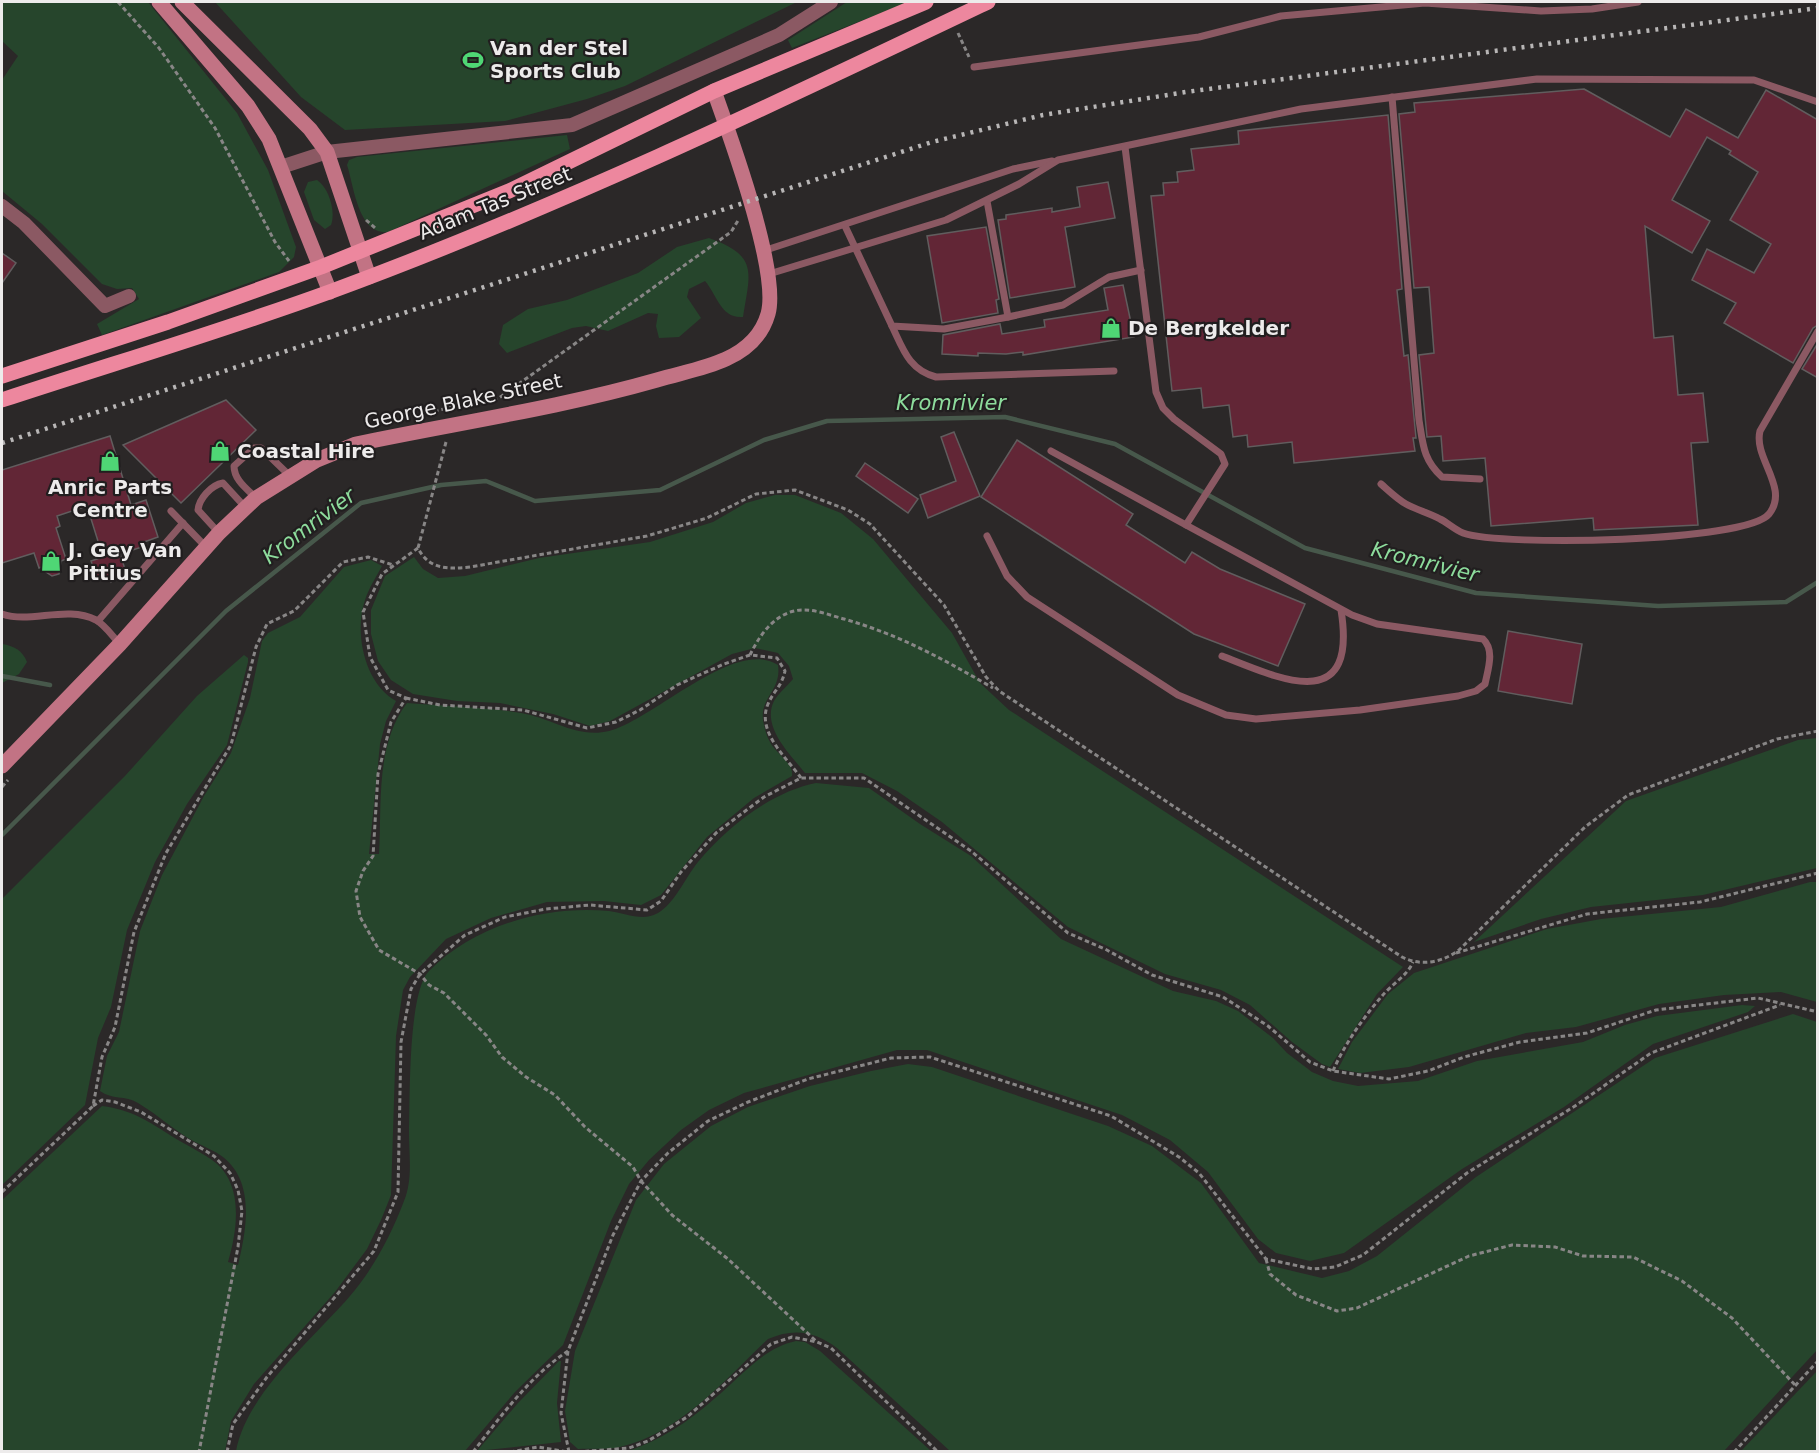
<svg xmlns="http://www.w3.org/2000/svg" width="1819" height="1453" viewBox="0 0 1819 1453" font-family="'DejaVu Sans',sans-serif">
  <rect width="100%" height="100%" fill="#2b2828"/>
  <g fill="#26452c">
    <polygon points="2,2 148,2 237,113 268,170 296,247 294,257 279,272 102,335 97,324 139,299 132,288 117,289 102,284 42,224 2,191 2,80 18,56 2,41"/>
    <polygon points="215,2 797,2 625,86 587,99 505,121 345,130 301,97"/>
    <polygon points="847,2 909,2 792,48 788,40"/>
    <path d="M 567,135 L 570,149 L 388,232 C 358,235 354,186 347,165 L 349,160 L 357,157 Z"/>
    <path d="M 317,180 C 329,188 336,212 331,225 L 325,229 L 314,220 L 304,192 L 308,182 Z"/>
    <path d="M 709,238 C 759,256 750,272 743,317 C 721,319 717,295 705,281 L 689,289 L 687,297 L 701,318 L 679,337 L 659,338 L 656,326 L 658,314 L 648,313 L 608,331 L 586,326 L 572,328 L 507,353 L 499,344 L 503,325 L 528,309 L 567,300 L 638,273 L 677,247 Z"/>
    <path d="M 775,495 L 795,495 L 841,513 L 873,539 L 952,633 L 980,683 L 1009,710 L 1403,967 L 1377,994 L 1330,1067 L 1322,1064 L 1292,1042 L 1250,1005 L 1221,990 L 1165,974 L 1068,927 L 942,822 L 897,791 L 862,773 L 805,773 C 791,755 761,727 774,701 C 778,694 787,686 793,679 L 789,666 L 778,653 L 755,648 L 732,654 L 610,721 L 590,726 L 553,714 L 500,703 L 457,701 L 413,694 L 391,680 L 378,661 L 371,634 L 371,610 L 385,576 L 414,557 L 423,569 L 438,578 L 465,576 L 539,558 L 650,542 L 713,522 L 746,503 Z"/>
    <path d="M 371,560 L 382,566 C 376,577 369,588 365,600 C 354,632 364,683 396,701 L 386,721 L 380,744 L 369,854 L 379,854 C 382,805 375,745 407,703 C 444,706 484,707 521,713 C 552,718 577,739 609,731 C 653,720 735,637 778,665 C 782,692 757,698 764,725 C 765,730 767,737 770,742 C 776,754 794,763 792,776 L 754,798 L 707,837 L 661,895 L 641,905 L 604,901 L 547,902 L 491,918 L 446,939 L 410,977 L 403,990 L 396,1036 L 391,1195 L 381,1220 L 367,1249 L 335,1292 L 254,1384 L 231,1421 L 225,1451 L 2,1451 L 2,1200 L 102,1106 C 132,1110 148,1121 173,1137 C 186,1145 203,1153 216,1163 C 244,1187 237,1231 228,1262 L 238,1265 C 246,1231 256,1183 223,1157 C 215,1151 205,1147 195,1142 C 175,1131 158,1115 138,1103 C 125,1095 112,1100 100,1091 L 107,1056 L 119,1032 L 140,931 L 162,875 L 204,796 L 231,753 L 250,698 L 262,641 L 268,633 L 300,617 L 344,567 Z"/>
    <path d="M 2,644 C 14,646 22,650 27,662 L 19,674 L 2,683 Z"/>
    <polygon points="244,655 248,658 248,662 227,745 187,804 155,862 127,930 111,1007 98,1038 85,1105 2,1185 2,899 125,776 197,696"/>
    <polygon points="1817,738 1817,868 1703,895 1591,907 1541,919 1474,942 1626,801 1798,740"/>
    <path d="M 816,783 L 869,788 L 920,824 L 971,856 L 1061,939 L 1173,991 L 1216,1001 L 1238,1011 L 1273,1038 L 1287,1053 L 1312,1072 L 1333,1081 L 1358,1086 L 1418,1081 L 1477,1061 L 1583,1042 L 1625,1025 L 1657,1016 L 1742,1005 L 1755,1006 L 1748,1012 L 1653,1044 L 1564,1107 L 1462,1169 L 1344,1253 L 1310,1261 L 1276,1253 L 1258,1239 L 1208,1172 L 1170,1140 L 1122,1115 L 927,1050 L 897,1050 L 744,1093 L 709,1110 L 681,1130 L 649,1160 L 629,1184 L 611,1221 L 563,1345 L 515,1392 L 465,1451 L 236,1451 C 247,1393 312,1340 350,1296 C 374,1268 391,1235 404,1201 C 413,1179 409,1156 409,1132 C 410,1098 408,992 429,971 C 474,925 546,905 609,911 C 625,913 643,922 658,913 C 675,903 685,878 698,862 C 727,827 771,792 816,783 Z"/>
    <polygon points="1810,882 1817,882 1817,1002 1781,992 1724,995 1659,1004 1576,1027 1526,1033 1409,1067 1360,1073 1338,1069 1352,1042 1388,994 1414,973 1547,929 1601,919 1721,907"/>
    <path d="M 1793,1014 L 1817,1022 L 1817,1350 L 1724,1451 L 950,1451 L 837,1348 C 814,1331 794,1328 768,1339 C 726,1379 679,1434 620,1447 C 606,1450 591,1448 578,1449 L 570,1442 L 565,1411 L 575,1351 L 636,1200 L 664,1164 L 711,1126 L 748,1107 L 810,1086 L 871,1071 L 908,1064 L 932,1067 L 1108,1126 L 1152,1146 L 1201,1183 L 1259,1263 L 1322,1278 L 1349,1271 L 1377,1256 L 1476,1177 L 1655,1058 Z"/>
    <path d="M 796,1341 L 805,1342 L 820,1351 L 931,1451 L 628,1451 C 661,1440 688,1422 714,1399 C 740,1378 762,1348 796,1341 Z"/>
    <polygon points="559,1361 561,1361 557,1403 561,1442 477,1451 518,1403"/>
    <polygon points="1817,1371 1817,1451 1741,1451"/>
  </g>
  <g fill="none" stroke-linecap="round" stroke-linejoin="round">
    <g stroke="#47584b" stroke-width="4.5">
      <polyline points="2,676 50,685"/>
      <polyline points="2,835 226,611 361,503 441,485 486,481 535,501 660,490 764,440 827,421 1005,417 1115,444 1305,548 1476,593 1658,606 1786,602 1818,582"/>
    </g>
  </g>
  <g fill="#622636" stroke="#615d5e" stroke-width="1.5">
    <polygon points="1584,89 1670,137 1686,109 1738,138 1766,90 1818,120 1818,325 1813,328 1793,363 1724,323 1736,303 1692,280 1707,249 1754,273 1771,244 1730,220 1758,172 1729,154 1731,151 1707,137 1672,200 1710,221 1692,253 1645,226 1654,338 1673,336 1678,395 1703,393 1708,442 1691,443 1698,525 1594,530 1593,518 1491,526 1485,458 1443,461 1441,436 1427,437 1419,355 1434,353 1429,287 1414,288 1399,114 1415,112 1414,103"/>
    <polygon points="1388,115 1402,289 1397,290 1404,356 1408,355 1416,438 1413,438 1415,451 1294,463 1292,442 1248,447 1247,435 1233,437 1229,405 1203,408 1201,388 1172,391 1151,196 1164,195 1163,183 1178,182 1177,172 1194,170 1191,149 1239,144 1238,131"/>
    <polygon points="1108,182 1115,218 1065,227 1075,287 1010,298 998,220 1006,219 1006,215 1052,208 1052,212 1080,207 1077,187"/>
    <polygon points="986,227 999,299 996,300 998,313 942,323 927,236"/>
    <polygon points="2,253 16,263 2,283"/>
    <polygon points="1123,285 1134,337 1023,355 1023,352 1006,354 978,353 978,356 942,354 943,335 1000,324 1002,334 1045,327 1044,320 1108,310 1104,288"/>
    <polygon points="1818,343 1818,378 1802,369"/>
    <polygon points="226,400 256,430 181,503 123,445"/>
    <polygon points="954,432 980,496 928,518 920,495 956,481 941,437"/>
    <polygon points="110,436 131,505 146,500 158,537 144,542 145,546 120,554 125,569 111,582 109,577 98,581 91,561 103,557 87,506 57,516 60,526 56,528 66,559 61,561 59,574 52,576 46,572 44,566 39,568 34,553 2,563 2,470"/>
    <polygon points="1017,440 1133,514 1126,525 1185,563 1192,552 1220,569 1305,604 1278,666 1194,634 981,497"/>
    <polygon points="865,463 918,499 908,513 856,476"/>
    <polygon points="1508,631 1582,644 1572,704 1498,691"/>
  </g>
  <g fill="none" stroke-linecap="round" stroke-linejoin="round">
    <g stroke="#888686" stroke-width="3" stroke-dasharray="4.5 3" stroke-linecap="butt">
      <polyline points="118,2 159,48 215,128 275,242 289,261"/>
      <polyline points="958,33 969,57"/>
      <polyline points="366,220 375,228"/>
      <polyline points="434,411 499,398 731,232 739,219"/>
      <path d="M 446,442 L 418,548 C 429,570 448,569 470,567 L 647,536 L 707,518 L 756,494 L 795,490 L 848,510 L 870,524 L 944,605 L 986,677 L 999,691 L 1402,957 C 1421,967 1443,962 1459,950 L 1585,827 L 1628,795 L 1777,739 L 1818,731"/>
      <polyline points="418,548 382,574 363,612 370,657 388,690 406,698 391,722 378,774 373,856 363,871 356,891 360,917 379,950 420,974 429,985 444,993 486,1035 502,1057 526,1077 555,1095 585,1127 633,1167 641,1181 672,1215 728,1259 817,1342"/>
      <path d="M 750,655 C 759,636 773,616 794,611 C 810,607 829,615 844,619 C 900,635 943,659 993,688"/>
      <path d="M 406,698 L 440,705 L 523,710 L 587,728 L 616,722 L 640,710 L 677,685 L 724,664 L 750,655 L 777,658 L 785,671 C 781,688 774,690 768,704 C 756,732 787,758 801,778"/>
      <polyline points="2,787 8,780"/>
      <polyline points="1456,953 1587,914 1700,902 1818,873"/>
      <path d="M 1333,1071 C 1344,1045 1363,1018 1382,996 C 1391,985 1408,975 1413,962"/>
      <polyline points="93,1106 102,1100 115,1102 141,1112 214,1156 230,1173 238,1190 242,1211 238,1247 199,1452"/>
      <polyline points="2,1192 93,1106 102,1057 115,1027 134,932 166,853 231,745 256,647 267,624 294,611 343,562 368,557 393,565"/>
      <polyline points="1266,1259 1270,1274 1296,1295 1337,1311 1357,1308 1469,1256 1512,1245 1555,1247 1583,1256 1633,1257 1682,1281 1732,1318 1795,1385"/>
      <polyline points="227,1452 233,1424 267,1377 374,1251 398,1192 401,1042 411,989 420,974 465,935 505,917 546,909 590,905 647,910 661,901 681,872 716,833 764,797 801,778 864,778 971,851 1068,933 1105,949 1152,975 1223,997 1268,1026 1310,1062 1333,1071 1389,1079 1428,1071 1464,1057 1520,1042 1587,1033 1656,1010 1758,998 1818,1012"/>
      <path d="M 473,1452 C 501,1416 530,1376 568,1351"/>
      <polyline points="510,1452 538,1447 568,1452"/>
      <polyline points="569,1452 561,1413 568,1351 613,1235 641,1181 668,1153 708,1121 748,1102 808,1079 891,1058 930,1057 1111,1116 1179,1157 1199,1173 1266,1259 1313,1269 1335,1267 1363,1255 1467,1173 1575,1106 1651,1053 1780,1005"/>
      <polyline points="577,1452 629,1448 648,1441 687,1417 771,1344 792,1337 817,1342 831,1348 938,1452"/>
      <polyline points="1734,1452 1818,1361"/>
    </g>
    <g stroke="#8b5963" stroke-width="7">
      <polyline points="974,67 1199,37 1281,16 1425,3 1541,11 1592,9 1638,2"/>
      <path d="M 1392,97 L 1419,420 C 1423,444 1423,460 1442,477 L 1480,479"/>
      <polyline points="987,201 1008,317"/>
      <polyline points="845,226 892,326 944,329 1008,317 1063,305 1109,277 1141,270"/>
      <polyline points="763,251 1013,169 1052,161"/>
      <polyline points="769,274 946,220 1019,184 1058,160 1301,109 1537,79 1754,80 1818,102"/>
      <path d="M 892,326 C 903,349 909,370 936,377 L 1114,371"/>
      <polyline points="1051,451 1186,525"/>
      <path d="M 1381,484 C 1389,491 1397,499 1406,504 C 1417,510 1429,513 1440,519 C 1448,523 1455,530 1463,533 C 1502,547 1747,542 1769,514 C 1790,488 1753,458 1760,431 L 1818,331"/>
      <path d="M 256,498 C 247,489 234,480 234,466 L 254,448 L 261,448 L 290,476"/>
      <polyline points="171,511 206,547"/>
      <path d="M 219,533 L 198,510 C 199,499 211,485 223,483 L 246,508"/>
      <path d="M 987,536 L 1007,576 L 1027,597 L 1178,695 L 1226,715 L 1256,719 L 1360,710 L 1458,696 L 1476,691 L 1485,684 C 1488,669 1495,650 1483,639 L 1377,624 L 1352,615 L 1186,525 L 1225,464 L 1221,454 L 1174,419 L 1163,408 L 1156,392 L 1125,147"/>
      <path d="M 2,614 C 31,624 66,605 96,620 C 105,625 113,637 120,644"/>
      <polyline points="98,621 183,523"/>
      <path d="M 1222,656 C 1280,679 1358,716 1341,610"/>
    </g>
    <g stroke="#8b5963" stroke-width="14">
      <polyline points="281,167 327,152 572,125 779,35 831,2"/>
      <polyline points="2,206 24,223 105,306 129,296"/>
    </g>
    <g stroke="#c27384" stroke-width="15">
      <polyline points="159,2 248,106 269,139 330,292"/>
      <polyline points="182,2 310,129 327,152 369,277"/>
      <path d="M 2,766 L 120,644 L 219,533 L 256,498 L 317,460 L 356,444 C 456,423 559,408 657,380 C 680,373 704,369 726,359 C 746,350 762,335 768,314 C 780,272 730,136 714,91"/>
    </g>
    <g stroke="#ed879e" stroke-width="15">
      <polyline points="2,376 168,322 321,267 509,191 714,91 926,2"/>
      <path d="M 2,400 C 111,364 223,331 332,291 C 557,208 772,105 988,2"/>
    </g>
    <polyline stroke="#b8b6b6" stroke-width="4.5" stroke-dasharray="3 6" stroke-linecap="butt" points="2,443 932,142 1043,115 1186,92 1818,8"/>
  </g>
  <defs>
    <g id="stadium-bare" transform="scale(1.62)"><path d="M0-5a6.5 5 0 1 0 0 10a6.5 5 0 1 0 0-10ZM-3.5-1.8h7v3.6h-7Z" fill="#4fd675" stroke="#211e1f" stroke-width="2.5" paint-order="stroke"/></g>
    <g id="shop-bare" transform="scale(1.62)"><path d="M-5-2.5h2.3a2.7 3.5 0 0 1 5.4 0H5L5.5 6h-11ZM-1.5-2.5h3a1.5 2.3 0 0 0-3 0Z" fill="#4fd675" stroke="#211e1f" stroke-width="2.5" paint-order="stroke"/></g>
  </defs>
  <g fill-rule="evenodd">
    <use href="#stadium-bare" x="473" y="60"/>
    <use href="#shop-bare" x="1111" y="328"/>
    <use href="#shop-bare" x="220" y="451"/>
    <use href="#shop-bare" x="110" y="461"/>
    <use href="#shop-bare" x="51" y="561"/>
  </g>
  <g text-anchor="middle" stroke-width="4.5" stroke-linejoin="round" paint-order="stroke">
    <g font-size="20" font-weight="bold" fill="#edebeb" stroke="#211e1f" text-anchor="start">
      <text x="490" y="55">Van der Stel<tspan x="490" dy="23">Sports Club</tspan></text>
      <text x="1128" y="335">De Bergkelder</text>
      <text x="237" y="458">Coastal Hire</text>
      <text x="110" y="494" text-anchor="middle">Anric Parts<tspan x="110" dy="23">Centre</tspan></text>
      <text x="68" y="557">J. Gey Van<tspan x="68" dy="23">Pittius</tspan></text>
    </g>
    <g font-size="20" fill="#edebeb" stroke="#211e1f">
      <text transform="translate(495 203) rotate(-22)" y="7">Adam Tas Street</text>
      <text transform="translate(463 401) rotate(-12)" y="7">George Blake Street</text>
    </g>
    <g font-size="21" font-style="italic" fill="#8ddc9c" stroke="#211e1f">
      <text x="951" y="410">Kromrivier</text>
      <text transform="translate(309 526) rotate(-37)" y="7">Kromrivier</text>
      <text transform="translate(1425 562) rotate(14)" y="7">Kromrivier</text>
    </g>
  </g>
  <rect width="1819" height="1453" fill="none" stroke="#edebeb" stroke-width="6"/>
</svg>
